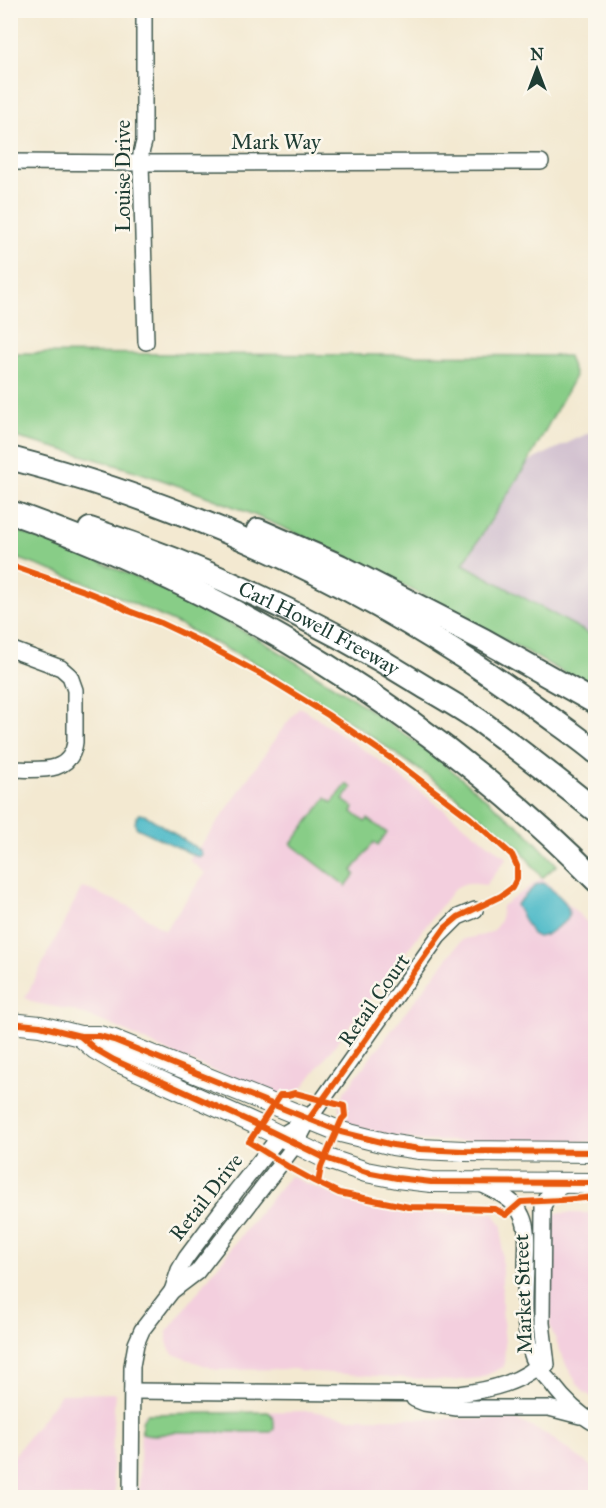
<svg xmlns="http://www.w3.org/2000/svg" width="606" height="1508" viewBox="0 0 606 1508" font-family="'IM FELL Great Primer',serif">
  <rect width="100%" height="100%" fill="#fbf7ec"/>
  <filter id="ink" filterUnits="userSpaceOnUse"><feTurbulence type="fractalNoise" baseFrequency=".0167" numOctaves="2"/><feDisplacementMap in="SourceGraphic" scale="12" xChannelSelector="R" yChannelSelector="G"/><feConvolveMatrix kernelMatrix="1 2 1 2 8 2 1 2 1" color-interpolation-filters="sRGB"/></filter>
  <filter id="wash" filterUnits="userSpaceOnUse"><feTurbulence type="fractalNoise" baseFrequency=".008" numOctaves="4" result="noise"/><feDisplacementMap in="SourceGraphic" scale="24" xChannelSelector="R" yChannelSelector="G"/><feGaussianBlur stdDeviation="1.35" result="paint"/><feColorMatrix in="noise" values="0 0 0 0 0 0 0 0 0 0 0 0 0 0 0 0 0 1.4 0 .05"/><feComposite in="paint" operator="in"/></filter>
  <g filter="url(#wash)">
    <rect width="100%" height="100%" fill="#f3e9d1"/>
    <g fill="#f3cfde">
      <polygon points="300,707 376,758 507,858 486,885 467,883 461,885 454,889 300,1091 289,1098 275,1096 168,1052 114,1026 71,1010 35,1003 25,998 82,887 131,907 165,930 205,873 189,860 211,832 282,729"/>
      <polygon points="542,878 595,930 595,1142 424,1141 402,1138 352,1126 347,1122 340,1113 339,1108 341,1098 344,1092 459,943 464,939 484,935 493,931 498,924 501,918 502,906"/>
      <polygon points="290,1176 305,1183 333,1195 364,1203 391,1209 447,1213 493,1213 502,1225 502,1309 505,1344 504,1367 480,1378 452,1381 301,1371 295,1369 217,1370 173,1354 169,1348 167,1341 167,1332 246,1229"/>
      <polygon points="554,1213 595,1213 595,1399 584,1392 575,1380 567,1367 550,1326 550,1222"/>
      <polygon points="115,1393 113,1426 112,1476 115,1486 115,1497 11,1497 11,1460 61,1394"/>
      <polygon points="312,1411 348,1418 514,1419 548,1435 595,1469 595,1497 139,1498 141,1422 143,1416 146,1413"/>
    </g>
    <polygon fill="#cfbdce" points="595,430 595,637 463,565 528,462"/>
    <g fill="#88cd87" stroke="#54855e" stroke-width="1.5">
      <path d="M 10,353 L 568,356 L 575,376 L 528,462 L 463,564 L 595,637 L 595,690 C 469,619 341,547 206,496 C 142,471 76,453 11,436 Z"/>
      <polygon points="10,528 94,559 173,594 262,641 342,691 430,752 528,834 557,865 542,878 519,848 448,790 358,727 269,671 182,626 100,588 11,556"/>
      <polygon points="347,784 352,788 343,800 354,808 352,812 365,822 368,819 387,833 378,845 374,842 352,871 355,874 346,886 291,844 326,798 332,803"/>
      <path d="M 268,1412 C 275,1416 274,1422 274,1429 L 271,1432 L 172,1432 C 163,1435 152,1436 142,1433 C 141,1426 141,1419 147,1414 Z"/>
    </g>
    <g fill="#4cb9c7" stroke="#367b7e" stroke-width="1.5">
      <path d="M 140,814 L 147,816 L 201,851 L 202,855 L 198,857 L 137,828 C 134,824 135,817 140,814 Z"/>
      <path d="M 542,883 L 545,884 C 555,893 575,905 567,920 L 546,935 L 538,937 L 532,934 L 516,905 L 536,885 Z"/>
    </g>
  </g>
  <g filter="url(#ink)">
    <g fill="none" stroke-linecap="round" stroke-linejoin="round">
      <g stroke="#3f574c" stroke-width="18">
        <g id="minor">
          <polyline points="144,10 144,142 141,153 141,163 146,342"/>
          <polyline points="10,162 141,163 541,162"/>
          <path d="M 10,649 L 61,668 L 70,676 L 75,690 L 75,742 C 71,776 36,769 10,769"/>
          <path d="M 479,1183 C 495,1191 515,1199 522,1216 C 529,1231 526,1251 526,1267 C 525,1299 521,1337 537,1366 C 541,1373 547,1378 552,1384 C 564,1400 578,1414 596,1424"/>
          <polyline points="172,1291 179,1270 186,1258 236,1191 280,1136 309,1119"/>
          <polyline points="547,1365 542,1323 543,1206 550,1193 568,1183"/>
          <path d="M 132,1391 L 458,1394 C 489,1390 524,1383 546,1358"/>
          <polyline points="414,1399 424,1403 457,1408 549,1408 580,1416"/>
          <polyline points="131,1498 132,1366 136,1344 142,1330 172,1291 197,1272 296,1144 309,1119 438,937 458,917 475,910"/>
        </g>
      </g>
      <g stroke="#3f574c" stroke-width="22">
        <g id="major">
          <polyline points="10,1023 40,1026 80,1036 99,1036 114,1040 341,1132 393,1145 420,1149 464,1151 596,1152"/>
          <polyline points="80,1036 95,1049 114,1060 260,1126 325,1158 366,1172 397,1178 431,1182 596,1183"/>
        </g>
      </g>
      <g stroke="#3f574c" stroke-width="26">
        <g id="highway">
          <path d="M 10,458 C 199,507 380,593 537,708 C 557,723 577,736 596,752"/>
          <path d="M 10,512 C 226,588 435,717 596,880"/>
          <path id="s1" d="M 90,529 C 207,567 318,620 423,686 C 443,698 465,710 484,724 C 522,752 559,781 596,811"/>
          <polyline points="258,530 340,566 484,640 596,703"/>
        </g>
      </g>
      <use href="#minor" stroke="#fff" stroke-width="15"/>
      <use href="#major" stroke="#fff" stroke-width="20"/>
      <use href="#highway" stroke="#fff" stroke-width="22"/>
      <g stroke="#fbf7ec" stroke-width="10">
        <g id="cycleway">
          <polyline points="10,565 87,592 112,602 129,611 161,623 203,643 268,678 328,715 392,759 470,818 512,855 517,866 517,878 512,888 501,896 458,917 445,928 309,1119"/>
          <polyline points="10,1023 40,1026 80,1036 99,1036 114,1040 341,1132 393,1145 420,1149 464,1151 596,1152"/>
          <polyline points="80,1036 95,1049 114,1060 260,1126 325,1158 366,1172 397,1178 431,1182 596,1183"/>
          <polyline points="318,1183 321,1167 342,1119 345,1116 344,1106 295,1093 288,1095 280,1095 249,1142 292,1169 314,1181 339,1193 409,1207 495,1209 506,1215 521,1202 561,1200 596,1197"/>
        </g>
      </g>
      <use href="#cycleway" stroke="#e8590c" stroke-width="6"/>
    </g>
  </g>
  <g text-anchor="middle" stroke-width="5" stroke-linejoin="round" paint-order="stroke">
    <g font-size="21" fill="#1f3d34" stroke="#fbf7ec">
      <text x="276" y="149">Mark Way</text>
      <text transform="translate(123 176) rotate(-90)" y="7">Louise Drive</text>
      <text dy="7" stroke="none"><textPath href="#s1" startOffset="250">Carl Howell Freeway</textPath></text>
      <text transform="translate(374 1000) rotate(-55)" y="7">Retail Court</text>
      <text transform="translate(206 1197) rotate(-52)" y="7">Retail Drive</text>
      <text transform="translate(523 1294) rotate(-92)" y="7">Market Street</text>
    </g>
  </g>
  <rect width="606" height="1508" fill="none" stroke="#fbf7ec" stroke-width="36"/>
  <g transform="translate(537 69)" stroke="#fbf7ec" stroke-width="4.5" paint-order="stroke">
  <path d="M0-4.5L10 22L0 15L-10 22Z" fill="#1f3d34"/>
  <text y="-9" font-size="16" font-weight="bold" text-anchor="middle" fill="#1f3d34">N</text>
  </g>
</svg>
